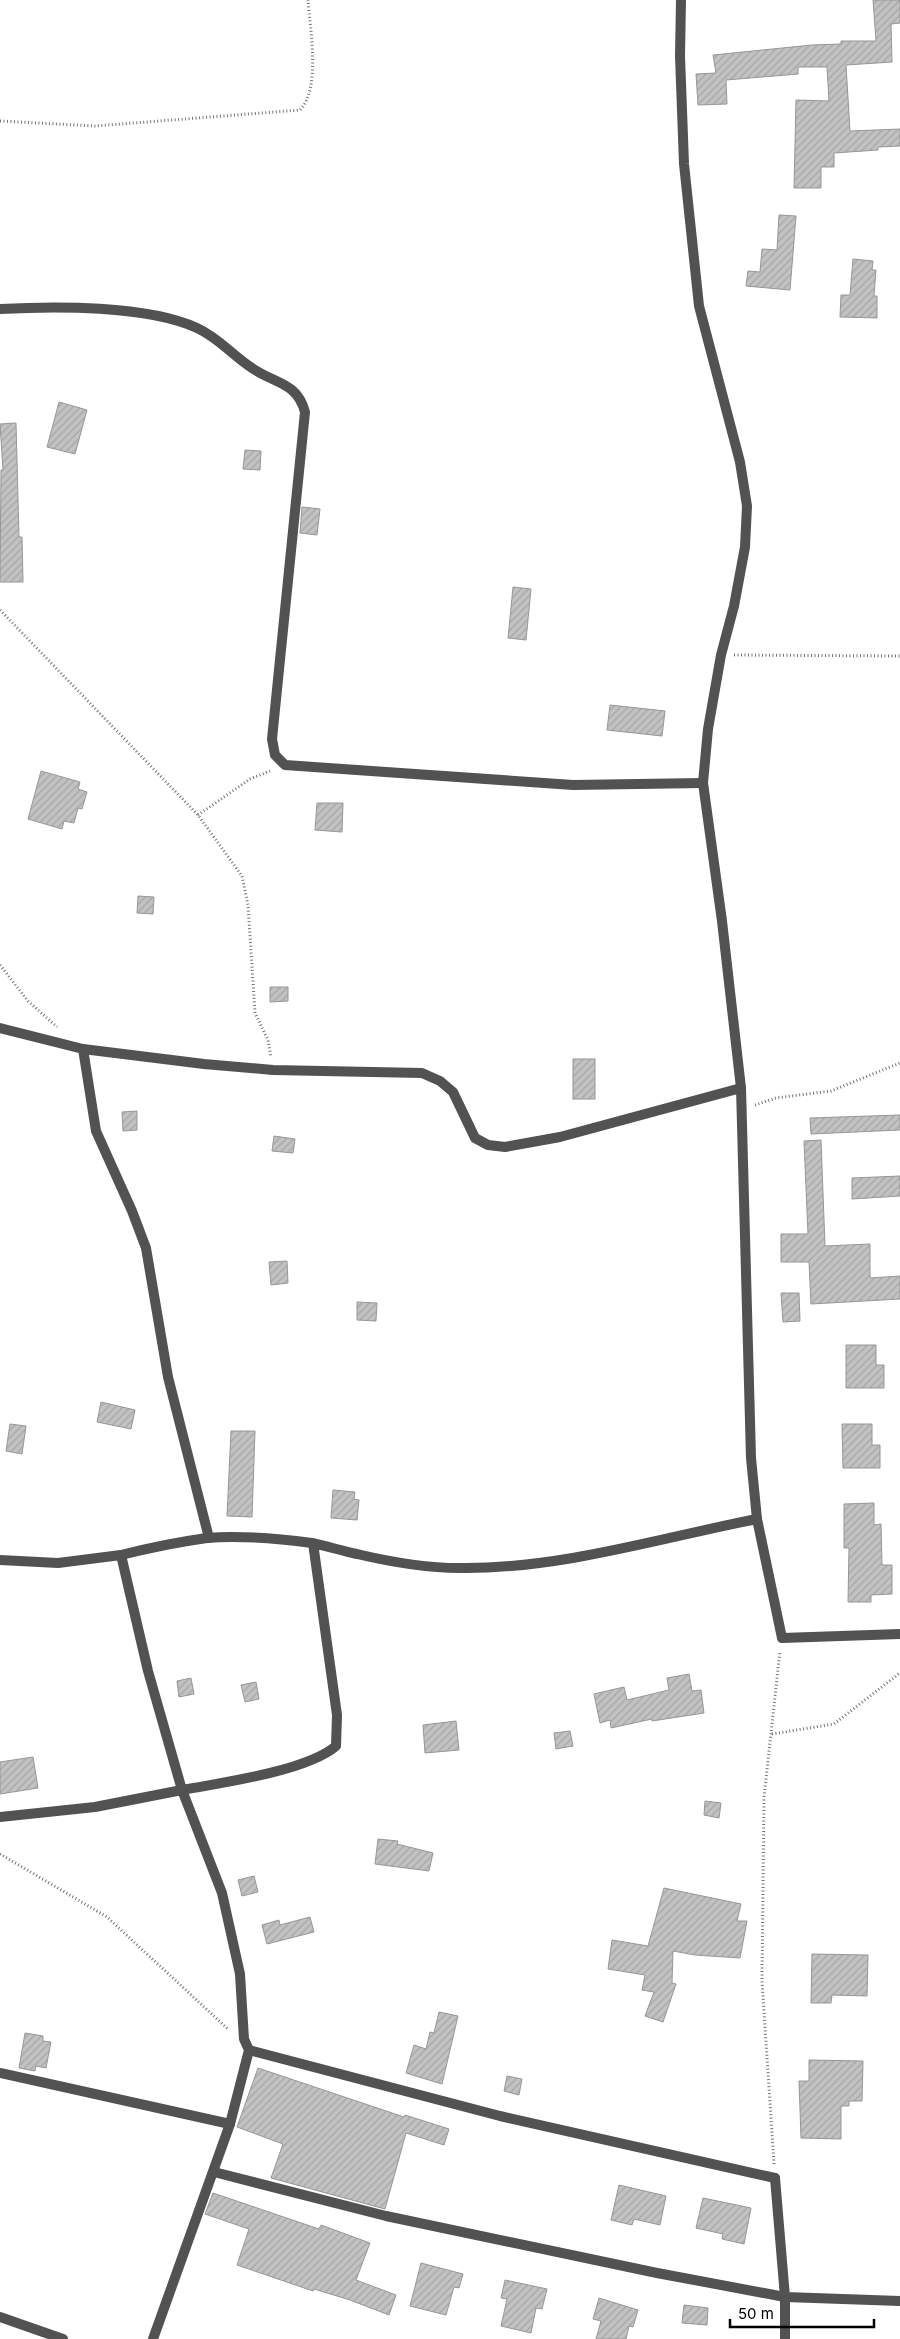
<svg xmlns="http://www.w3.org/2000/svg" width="900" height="2339" viewBox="0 0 900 2339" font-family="Inter,sans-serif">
  <defs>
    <pattern id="building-hatch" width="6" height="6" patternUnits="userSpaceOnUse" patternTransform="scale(1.25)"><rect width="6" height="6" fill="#c2c2c2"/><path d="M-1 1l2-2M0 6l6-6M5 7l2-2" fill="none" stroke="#a5a5a5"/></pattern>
  </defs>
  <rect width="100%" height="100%" fill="#fff"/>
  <g fill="url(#building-hatch)" stroke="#969696">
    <polygon points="873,0 900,0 900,23 891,24 892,62 846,65 850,131 900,129 900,146 878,147 878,150 834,153 834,167 821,167 821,188 794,188 796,100 829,101 827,67 798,67 798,74 726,80 727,104 698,105 696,74 716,73 713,55 812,45 841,44 841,41 876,41"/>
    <polygon points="779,215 796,216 790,290 746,286 748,271 760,272 762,249 777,250"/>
    <polygon points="853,259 873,261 872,270 876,270 874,296 877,296 877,318 840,317 841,295 850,295"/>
    <polygon points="59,402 87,410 75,454 47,447"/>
    <polygon points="16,423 19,537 22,537 23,582 0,582 1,470 3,470 0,424"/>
    <polygon points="245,450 261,451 260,470 243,469"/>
    <polygon points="302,507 320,509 317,535 300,533"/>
    <polygon points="513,587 531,589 526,640 508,638"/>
    <polygon points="610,705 665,711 662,736 607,730"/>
    <polygon points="41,771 80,782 78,789 87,792 82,809 78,808 74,823 64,821 62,829 28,819"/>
    <polygon points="317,803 343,803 342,832 315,830"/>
    <polygon points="138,896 154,897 153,914 137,913"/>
    <polygon points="270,987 288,987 288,1001 270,1002"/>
    <rect x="573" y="1059" width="22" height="40"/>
    <polygon points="137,1111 137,1130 123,1131 122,1112"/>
    <polygon points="900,1115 900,1130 811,1134 810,1118"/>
    <polygon points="274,1136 295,1139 293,1153 272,1151"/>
    <polygon points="821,1140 825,1246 870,1244 870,1278 900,1276 900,1299 811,1304 809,1262 781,1262 781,1234 808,1234 804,1141"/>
    <polygon points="900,1176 900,1196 852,1199 852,1178"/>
    <polygon points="287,1261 288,1283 271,1285 269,1262"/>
    <polygon points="781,1293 799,1293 800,1321 783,1322"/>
    <polygon points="357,1302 377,1303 376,1321 357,1320"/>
    <polygon points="846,1345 876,1345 876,1365 884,1365 884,1388 846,1388"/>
    <polygon points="101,1402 135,1410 131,1429 97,1422"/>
    <polygon points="10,1424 26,1426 22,1454 6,1451"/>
    <polygon points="842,1424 872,1424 872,1445 880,1445 880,1468 843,1468"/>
    <polygon points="231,1431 255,1431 252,1517 227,1516"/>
    <polygon points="333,1490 355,1492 354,1499 359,1500 357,1520 331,1518"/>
    <polygon points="874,1503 874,1525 881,1524 882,1565 892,1565 892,1594 871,1595 871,1602 848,1602 849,1548 844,1548 844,1504"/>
    <polygon points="689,1674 692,1691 701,1690 704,1713 652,1721 652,1719 611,1728 610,1720 600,1723 594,1694 624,1687 627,1700 669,1690 667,1678"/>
    <polygon points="191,1678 194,1694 179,1697 177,1681"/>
    <polygon points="256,1682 259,1699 245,1702 241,1685"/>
    <polygon points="456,1721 459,1750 425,1753 423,1725"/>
    <polygon points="570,1731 573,1746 556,1749 554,1733"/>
    <polygon points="33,1757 38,1788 0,1794 0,1762"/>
    <polygon points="705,1801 721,1803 719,1818 704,1815"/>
    <polygon points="378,1839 398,1841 397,1844 433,1853 429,1871 375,1864"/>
    <polygon points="254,1876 258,1892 242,1896 238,1880"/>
    <polygon points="664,1888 741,1904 737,1921 747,1921 740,1958 695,1955 673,1951 672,1983 676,1984 663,2022 645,2016 654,1992 642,1990 645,1975 608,1969 612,1940 648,1946"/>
    <polygon points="310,1917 314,1932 267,1944 262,1925 279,1920 280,1925"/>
    <polygon points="812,1954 868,1955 867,1996 832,1995 831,2003 811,2003"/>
    <polygon points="439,2012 458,2016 442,2084 406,2073 414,2045 426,2049 430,2032 434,2033"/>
    <polygon points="25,2033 43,2036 43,2041 51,2042 46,2068 36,2066 35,2071 19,2068"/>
    <polygon points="809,2060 863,2061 862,2101 849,2101 849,2106 841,2106 841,2139 801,2138 799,2081 809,2081"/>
    <polygon points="258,2068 404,2117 405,2115 449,2129 444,2145 406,2133 385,2209 271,2178 283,2144 237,2127"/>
    <polygon points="507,2076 522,2079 519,2095 504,2091"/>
    <polygon points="619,2185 666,2196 660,2225 634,2219 632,2225 611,2220"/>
    <polygon points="213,2193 319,2229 321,2225 370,2243 356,2280 396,2295 389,2315 350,2300 314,2289 313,2291 237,2265 249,2229 205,2214"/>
    <polygon points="703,2198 751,2208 744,2244 722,2239 723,2234 696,2228"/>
    <polygon points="421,2263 463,2274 459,2288 454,2287 446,2315 410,2306"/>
    <polygon points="505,2280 547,2289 542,2309 536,2308 531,2333 501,2326 507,2299 501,2298"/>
    <polygon points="599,2298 638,2310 633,2327 629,2326 626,2339 596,2339 601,2321 593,2319"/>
    <polygon points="684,2305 708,2308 707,2325 682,2323"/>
  </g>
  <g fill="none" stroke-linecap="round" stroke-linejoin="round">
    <g stroke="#747474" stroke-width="3" stroke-dasharray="1 2.5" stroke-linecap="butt">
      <path d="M 0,121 L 95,126 L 300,110 C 321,88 310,29 308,0"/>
      <polyline points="0,610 198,815 242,876 248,905 255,1013 268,1040 271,1057"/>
      <polyline points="734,655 900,656"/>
      <polyline points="198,815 250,779 270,771"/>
      <polyline points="0,965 28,1001 57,1027"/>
      <polyline points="755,1105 776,1098 831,1091 900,1063"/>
      <polyline points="772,1734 834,1724 900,1673"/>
      <polyline points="0,1854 107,1917 229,2030"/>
      <polyline points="774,2164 762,1981 764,1797 780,1651"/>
    </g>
    <g stroke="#525252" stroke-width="10">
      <polyline points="0,1817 95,1807 182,1790 222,1893 240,1974 244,2039 249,2050 230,2124 153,2339"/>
      <polyline points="249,2050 500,2116 775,2178"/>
      <polyline points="0,2073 230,2124"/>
    </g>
    <g stroke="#525252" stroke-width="10">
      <polyline points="681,0 680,56 684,164 699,306 740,462 747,506 745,547 734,606 721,655 708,729 703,783 722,921 741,1088 751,1458 757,1519 782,1638 900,1634"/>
      <path d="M 0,309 C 54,306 147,305 197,328 C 219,338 232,355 252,368 C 275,384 297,382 305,412 L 272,739 L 275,755 L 285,765 L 573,785 L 703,783"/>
      <polyline points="0,1028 83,1049 204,1064 273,1070 422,1073 440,1081 453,1092 475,1138 488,1145 505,1147 560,1137 741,1088"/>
      <polyline points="83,1049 96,1131 132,1211 146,1248 168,1377 209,1538"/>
      <path d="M 313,1543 L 337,1715 L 336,1746 C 307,1771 221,1783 182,1790 L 148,1671 L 121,1555 C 149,1548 178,1542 207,1538 C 238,1535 281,1539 312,1543 C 327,1546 342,1551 357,1554 C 391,1562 430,1569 466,1568 C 564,1568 660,1538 757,1519"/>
      <polyline points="0,1560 58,1563 121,1555"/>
      <polyline points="214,2172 386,2216 657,2273 785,2297 900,2301"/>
      <polyline points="775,2178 785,2297 785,2339"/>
      <polyline points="0,2317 63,2339"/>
    </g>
  </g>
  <path d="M730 2319v8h144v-8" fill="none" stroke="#000000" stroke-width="2.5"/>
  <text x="738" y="2319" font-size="15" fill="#000000" stroke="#ffffff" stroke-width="4" paint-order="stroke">50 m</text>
</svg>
